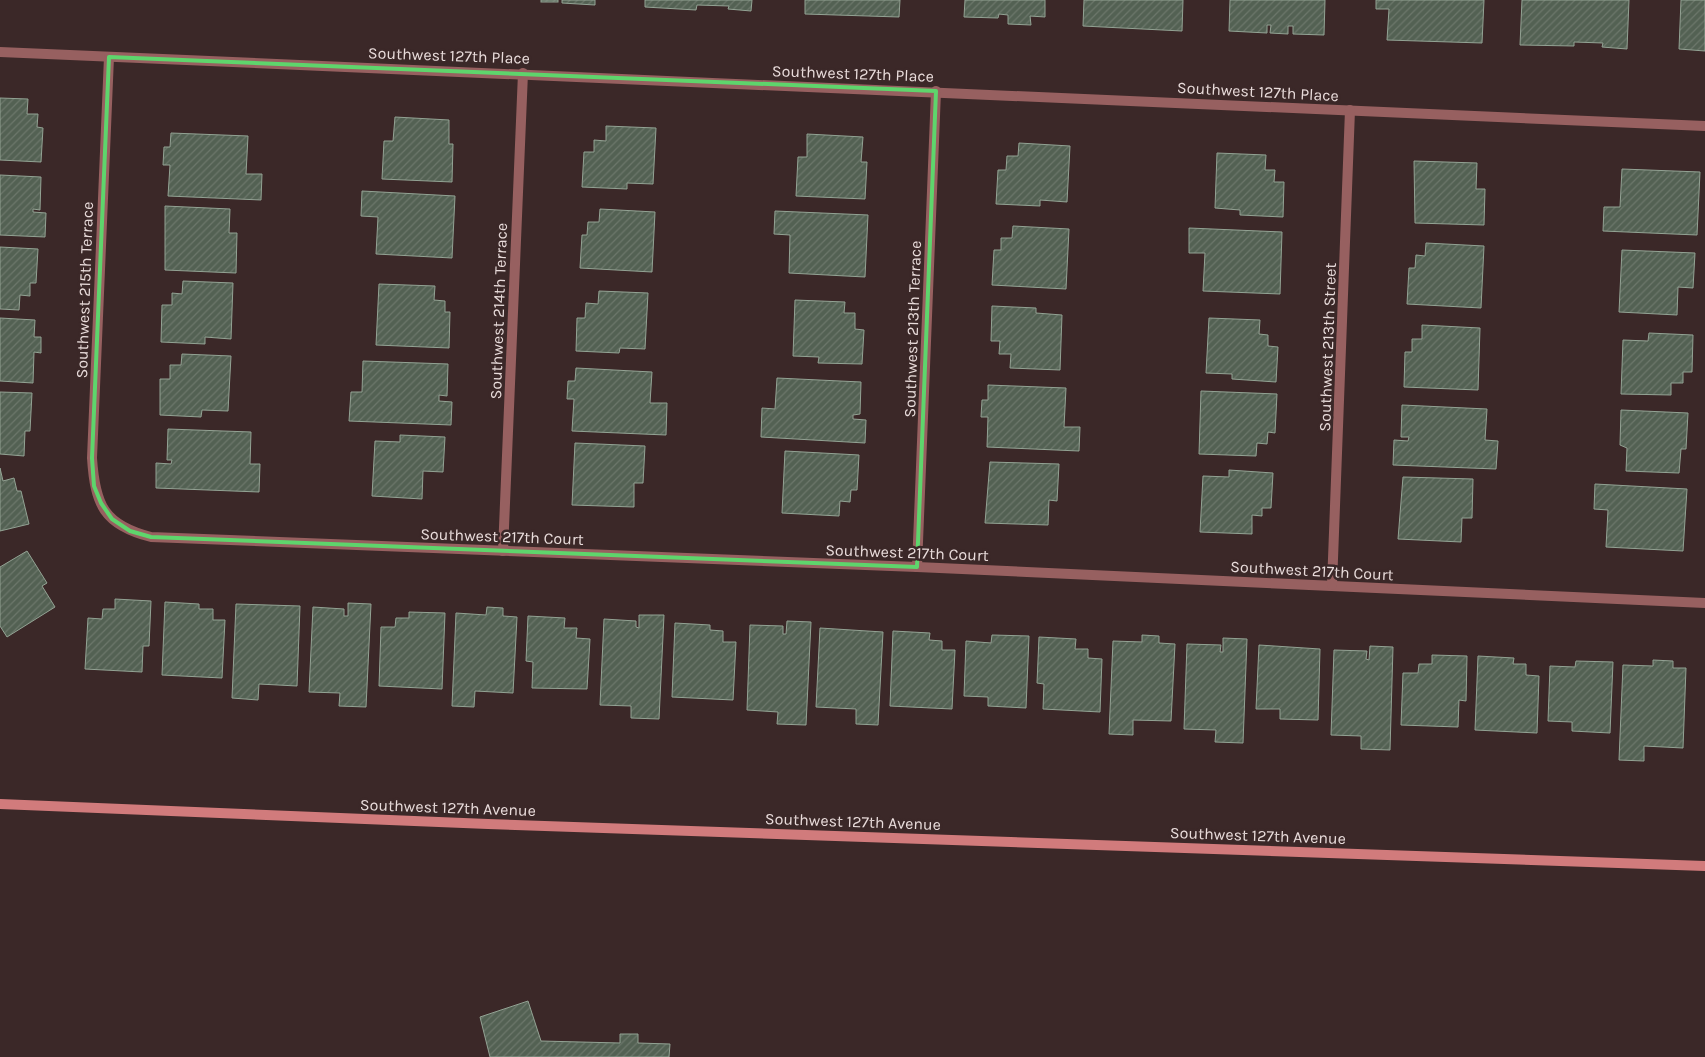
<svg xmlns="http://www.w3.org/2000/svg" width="1705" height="1057" viewBox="0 0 1705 1057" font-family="Karla,sans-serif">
  <defs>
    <pattern id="building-hatch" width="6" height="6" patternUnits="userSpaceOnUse" patternTransform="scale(1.25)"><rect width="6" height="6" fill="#536153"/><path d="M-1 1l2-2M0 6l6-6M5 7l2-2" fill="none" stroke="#6c776b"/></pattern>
  </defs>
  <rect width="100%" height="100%" fill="#3b2828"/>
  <g fill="url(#building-hatch)" stroke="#93a394">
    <rect x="541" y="0" width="17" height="2"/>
    <polygon points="562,0 595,0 595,5 562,3"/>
    <polygon points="645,0 752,0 751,11 728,9 729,6 697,5 696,10 645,7"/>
    <polygon points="805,0 900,0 899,17 805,14"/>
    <polygon points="965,0 1045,0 1045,17 1030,16 1031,25 1008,24 1008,15 999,14 998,18 964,17"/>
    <polygon points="1084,0 1183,0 1182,31 1083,26"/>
    <polygon points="1230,0 1325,0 1324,35 1293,34 1293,26 1288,26 1288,34 1270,33 1271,25 1267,25 1267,33 1229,31"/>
    <polygon points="1376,0 1484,0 1482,43 1387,40 1389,9 1376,9"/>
    <polygon points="1522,0 1629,0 1627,49 1602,47 1603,43 1574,42 1574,46 1520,45"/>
    <polygon points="1681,0 1705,0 1705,51 1679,49"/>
    <polygon points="0,98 28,99 27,114 38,114 37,127 43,128 41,162 0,160"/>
    <polygon points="395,117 449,120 449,144 453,144 452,182 382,179 384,141 393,141"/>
    <polygon points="606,126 656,128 653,184 627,183 627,189 582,187 584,152 594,152 594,140 606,141"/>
    <polygon points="171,133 248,136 246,174 262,174 261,200 168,196 170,165 163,165 164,147 170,147"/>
    <polygon points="807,134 863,137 861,162 867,162 865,199 796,196 798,157 807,157"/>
    <polygon points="1019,143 1070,146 1067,202 1040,200 1040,206 996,204 998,170 1006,170 1007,156 1018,156"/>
    <polygon points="1217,153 1266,155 1265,170 1275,170 1274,182 1284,182 1283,217 1240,215 1240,210 1215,208"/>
    <polygon points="1414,161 1477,163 1476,189 1485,189 1484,225 1415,223"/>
    <polygon points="1622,169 1700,172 1697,235 1603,231 1604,207 1620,207"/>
    <polygon points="0,175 41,177 40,210 33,209 33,212 46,213 45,237 0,235"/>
    <polygon points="362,191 455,196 452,258 376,254 378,217 361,216"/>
    <polygon points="165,206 230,209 229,233 237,233 236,273 165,270"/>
    <polygon points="600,209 655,212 652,272 580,268 582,235 587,235 588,222 599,222"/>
    <polygon points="775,211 868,215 865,277 789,273 790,235 774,234"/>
    <polygon points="1013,226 1069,229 1066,289 992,285 994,250 1001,250 1001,238 1012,238"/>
    <polygon points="1189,228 1282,232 1280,294 1203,291 1205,253 1189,253"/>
    <polygon points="1426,243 1484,246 1481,308 1407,304 1409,268 1415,268 1416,255 1425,256"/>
    <polygon points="0,247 38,249 36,283 30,283 30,296 20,295 19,310 0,309"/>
    <polygon points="1622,250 1695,253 1693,288 1678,287 1677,315 1619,312"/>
    <polygon points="183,281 233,283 231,339 205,337 205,344 161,342 162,305 172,305 172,293 182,294"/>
    <polygon points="379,284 435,286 434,300 445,301 445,312 450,312 449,348 376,345"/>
    <polygon points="599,291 648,293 645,349 620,348 619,353 576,351 577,318 585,318 586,303 598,304"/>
    <polygon points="795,300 845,302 844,313 855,313 855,329 864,330 862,364 818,363 819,357 793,356"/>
    <polygon points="992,306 1036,308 1036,313 1062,315 1060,370 1010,368 1011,354 999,354 1000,341 991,341"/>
    <polygon points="0,318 35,320 34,337 41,337 41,353 34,352 33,383 0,381"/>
    <polygon points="1209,318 1260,320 1259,334 1268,335 1268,346 1278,347 1276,382 1232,379 1232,374 1206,373"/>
    <polygon points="1422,325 1480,328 1478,390 1404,387 1405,352 1412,352 1412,339 1422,339"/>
    <polygon points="1649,333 1693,335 1692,372 1683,372 1683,383 1671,383 1671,395 1621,394 1623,340 1648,341"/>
    <polygon points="182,354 231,356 228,411 202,410 201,417 160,415 160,379 170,379 170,365 181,365"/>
    <polygon points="363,361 448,364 447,396 439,395 439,401 452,402 451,425 349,421 351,392 362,392"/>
    <polygon points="576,368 652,372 650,403 667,403 666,435 572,431 574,399 567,399 568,381 575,381"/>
    <polygon points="777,378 861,382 860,414 853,415 853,419 866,420 865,443 761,437 762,408 775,409"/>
    <polygon points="988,385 1066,388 1064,427 1080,427 1079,451 987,447 988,417 981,417 982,400 988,400"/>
    <polygon points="1201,391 1277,394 1275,433 1268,432 1267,444 1257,443 1256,456 1199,454"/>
    <polygon points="0,392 32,393 30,431 25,431 24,456 0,454"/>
    <polygon points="1402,405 1487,409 1485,440 1498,441 1496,469 1393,465 1394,440 1408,441 1409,437 1401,437"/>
    <polygon points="1621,410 1688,413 1686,449 1681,449 1679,473 1626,471 1627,448 1620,445"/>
    <polygon points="168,429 251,432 250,464 260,464 259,492 156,488 156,463 171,464 172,460 167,460"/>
    <polygon points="400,435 445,437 443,472 423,471 422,499 372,496 375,441 400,442"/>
    <polygon points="575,443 645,446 643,483 634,483 634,507 572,505"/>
    <polygon points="785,451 859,455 857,490 851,490 850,502 840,501 839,516 782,513"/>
    <polygon points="990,462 1059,464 1057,501 1049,500 1048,525 985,523"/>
    <polygon points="0,468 3,481 14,478 17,491 21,491 29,524 0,531"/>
    <polygon points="1229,470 1273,473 1271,508 1262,508 1262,516 1252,515 1252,534 1200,532 1203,476 1229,477"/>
    <polygon points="1403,477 1473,479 1472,518 1462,518 1461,542 1398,539"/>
    <polygon points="1595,484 1687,489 1683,551 1606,547 1608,510 1594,509"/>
    <polygon points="27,551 47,583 42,586 55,607 7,637 0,626 0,567"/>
    <polygon points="115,599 151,601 149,646 143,646 142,672 85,669 88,618 102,619 103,609 115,609"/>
    <polygon points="165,602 199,604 199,609 213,609 213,620 225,620 222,678 162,675"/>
    <polygon points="348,603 371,604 366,707 339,706 340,693 309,692 313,607 344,609 344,616 348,616"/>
    <polygon points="236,604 300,606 297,686 259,684 258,700 232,698"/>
    <polygon points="487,607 503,608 503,616 517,617 513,693 475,691 474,707 452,706 456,613 486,615"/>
    <polygon points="409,612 445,613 442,689 379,686 381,627 395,627 396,618 409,618"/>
    <polygon points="639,615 664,615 659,719 631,718 631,706 600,705 604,619 636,621 636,627 639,628"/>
    <polygon points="528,616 565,618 564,628 577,628 576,638 590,639 587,689 532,688 533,662 526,661"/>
    <polygon points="787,621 811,622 806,725 777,724 778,712 747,710 750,625 783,626 783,634 786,634"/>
    <polygon points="675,623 710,625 710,630 723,631 723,642 736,642 733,700 672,697"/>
    <polygon points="820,628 883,632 878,725 856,724 856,709 816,707"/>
    <polygon points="893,631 930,633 929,640 942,641 942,650 955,650 952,709 890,706"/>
    <polygon points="992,635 1029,636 1026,708 988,706 988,697 964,696 966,641 991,643"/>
    <polygon points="1142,635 1159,636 1159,643 1175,644 1171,721 1133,720 1133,735 1109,734 1113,641 1142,642"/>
    <polygon points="1039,637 1076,639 1075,649 1088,649 1088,658 1102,659 1100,712 1043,709 1044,684 1037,683"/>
    <polygon points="1223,638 1247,639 1243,743 1215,742 1216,730 1184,729 1187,644 1221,645 1220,652 1223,652"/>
    <polygon points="1259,645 1320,649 1318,720 1280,719 1280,709 1256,709"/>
    <polygon points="1370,646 1393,647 1390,750 1361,749 1361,736 1331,735 1334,650 1367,651 1366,659 1369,660"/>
    <polygon points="1432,655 1467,656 1466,701 1459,700 1458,727 1401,725 1403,673 1418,673 1419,664 1432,664"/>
    <polygon points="1478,656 1514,658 1513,664 1526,664 1526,675 1539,676 1537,733 1475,730"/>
    <polygon points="1653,660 1673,661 1673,668 1686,668 1683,748 1644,746 1644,761 1619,760 1623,665 1653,666"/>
    <polygon points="1576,661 1613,662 1610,733 1572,731 1572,722 1548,721 1550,666 1575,667"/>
    <polygon points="528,1001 541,1041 620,1043 620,1034 638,1034 638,1043 670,1044 669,1057 490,1057 480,1017"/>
  </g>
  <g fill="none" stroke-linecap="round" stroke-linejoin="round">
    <g stroke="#976060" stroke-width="10">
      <polyline points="0,52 1705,126"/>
      <path d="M 109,57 L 92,458 C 95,505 104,525 151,537 L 917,567 L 1705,603"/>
      <polyline points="503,551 523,73"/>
      <polyline points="917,567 936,91"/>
      <polyline points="1332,585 1350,110"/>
    </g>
    <polyline stroke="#d17b7c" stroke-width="10" points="0,804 488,824 1705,866"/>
  </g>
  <path fill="none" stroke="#5ed56c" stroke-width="4" stroke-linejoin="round" d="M 109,57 L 936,91 L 917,567 L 151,537 L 130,531 L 112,519 L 101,503 L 94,486 L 92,458 Z"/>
  <g text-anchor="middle" stroke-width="5" stroke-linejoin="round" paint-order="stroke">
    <g font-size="16" fill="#e9dcdb" stroke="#3b2828">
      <text transform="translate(449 55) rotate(2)" y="6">Southwest 127th Place</text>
      <text transform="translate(853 73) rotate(2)" y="6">Southwest 127th Place</text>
      <text transform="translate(1258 91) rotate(3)" y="6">Southwest 127th Place</text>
      <text transform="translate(84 290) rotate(-88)" y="6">Southwest 215th Terrace</text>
      <text transform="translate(498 311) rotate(-88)" y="6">Southwest 214th Terrace</text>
      <text transform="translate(912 329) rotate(-88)" y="6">Southwest 213th Terrace</text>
      <text transform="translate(1327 347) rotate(-88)" y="6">Southwest 213th Street</text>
      <text transform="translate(502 536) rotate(2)" y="6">Southwest 217th Court</text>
      <text transform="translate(907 552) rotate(2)" y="6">Southwest 217th Court</text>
      <text transform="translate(1312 570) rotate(3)" y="6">Southwest 217th Court</text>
      <text transform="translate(448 807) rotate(2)" y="6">Southwest 127th Avenue</text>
      <text transform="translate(853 821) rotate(2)" y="6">Southwest 127th Avenue</text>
      <text transform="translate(1258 835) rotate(2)" y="6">Southwest 127th Avenue</text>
    </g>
  </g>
</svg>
